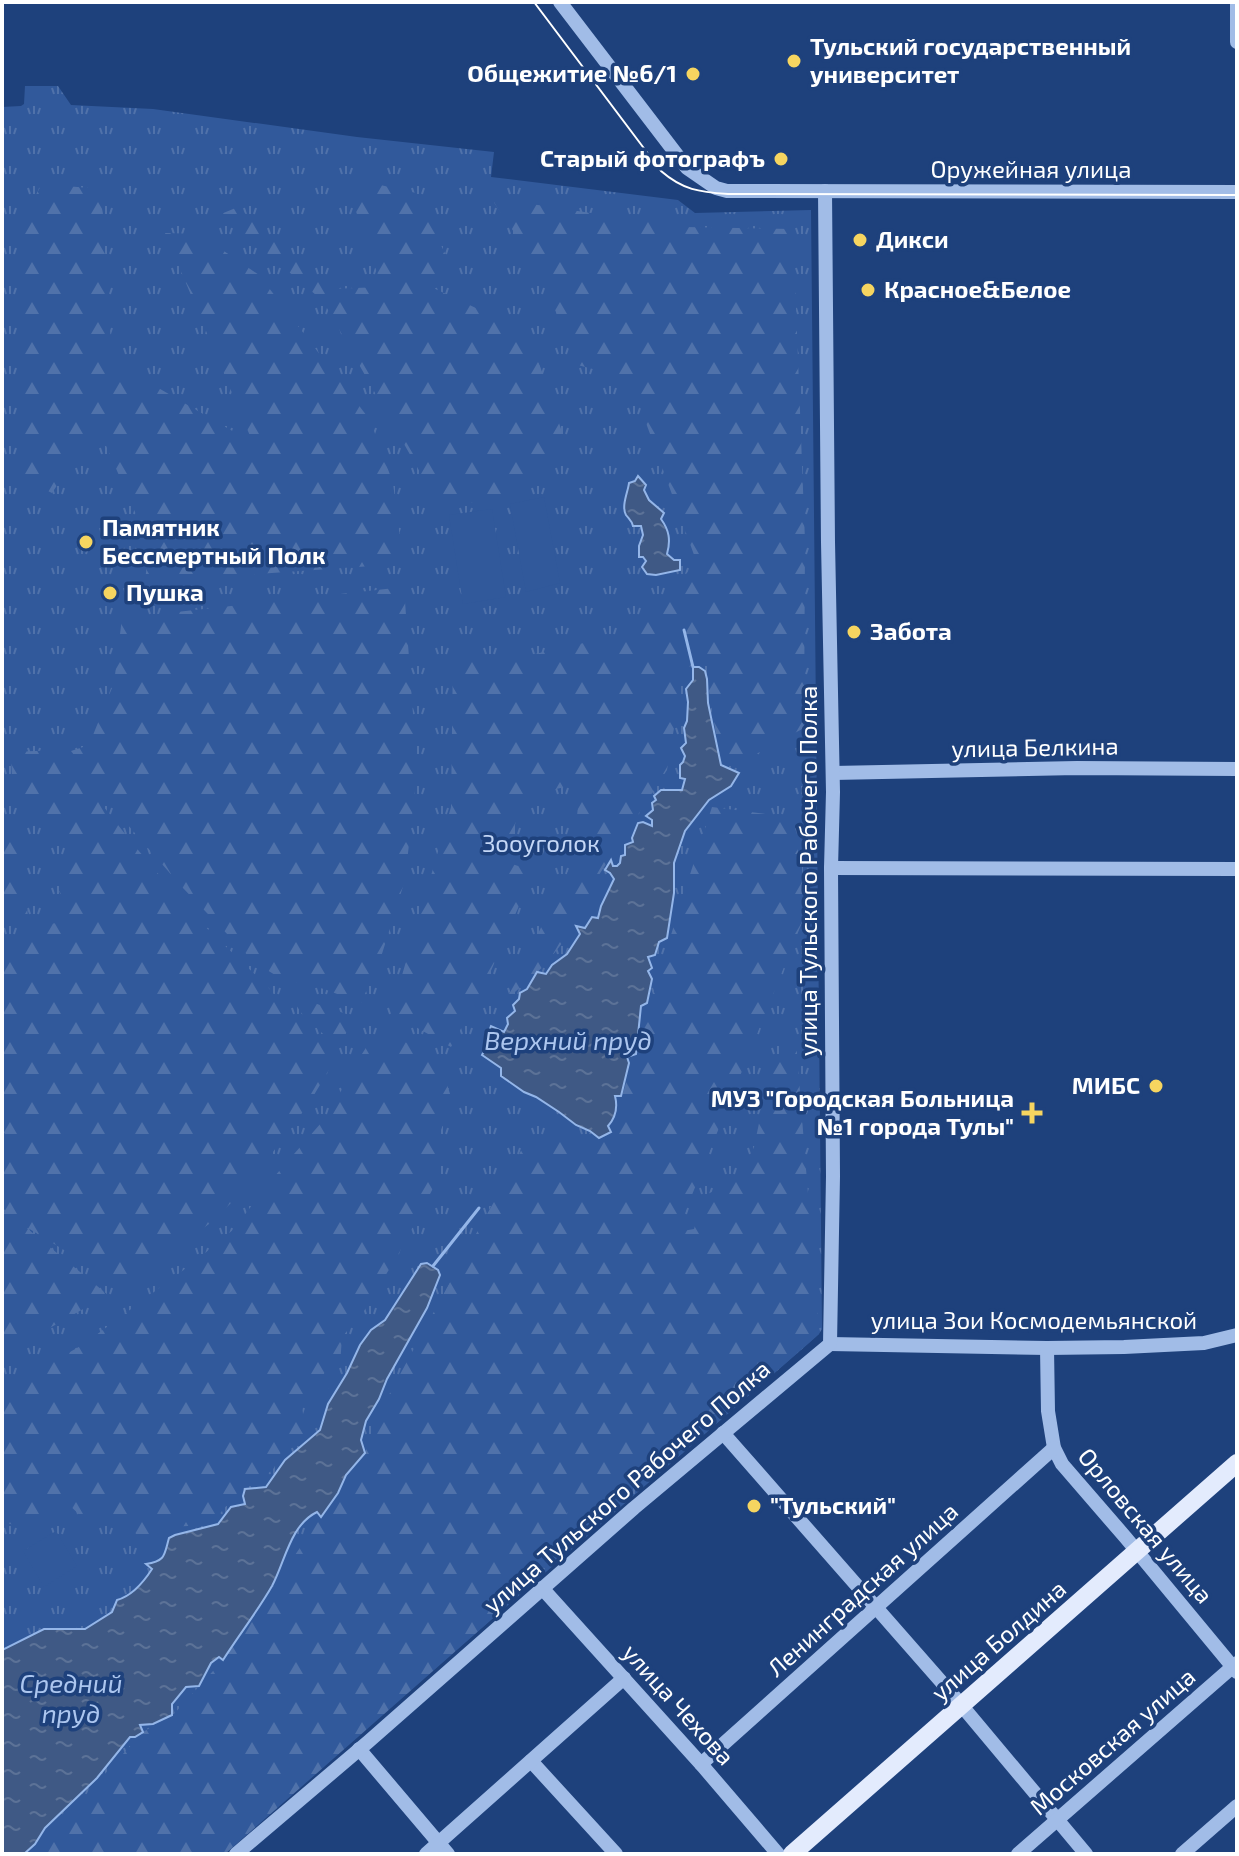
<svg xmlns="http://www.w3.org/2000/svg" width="1239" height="1856" viewBox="0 0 1239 1856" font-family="'Exo 2',sans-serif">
  <defs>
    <pattern id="grass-tufts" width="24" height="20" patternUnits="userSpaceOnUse" patternTransform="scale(2)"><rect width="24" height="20" fill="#31599b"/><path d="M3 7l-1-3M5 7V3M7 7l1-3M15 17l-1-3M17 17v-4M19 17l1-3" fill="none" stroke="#5072aa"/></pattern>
    <pattern id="forest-firs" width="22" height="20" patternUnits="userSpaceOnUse" patternTransform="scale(2)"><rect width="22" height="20" fill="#31599b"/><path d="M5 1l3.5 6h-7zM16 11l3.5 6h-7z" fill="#5072aa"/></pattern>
    <pattern id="water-ripples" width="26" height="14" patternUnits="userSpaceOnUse" patternTransform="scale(2)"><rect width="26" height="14" fill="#3f5985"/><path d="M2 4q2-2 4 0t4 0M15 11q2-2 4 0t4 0" fill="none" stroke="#5c7297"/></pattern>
  </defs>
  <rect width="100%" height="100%" fill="#1e417c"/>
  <polygon fill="url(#grass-tufts)" points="25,86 58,86 71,105 153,109 357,137 494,152 491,177 678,200 695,213 811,210 822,1329 819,1334 809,1343 222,1854 2,1854 2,107 21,106 24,104"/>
  <g fill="url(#forest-firs)">
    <polygon points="367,182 416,193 452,268 429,286 529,333 569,453 529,486 442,511 323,301 221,214 238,207 329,289 382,287 349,191"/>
    <polygon points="42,184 101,189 112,361 253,443 165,233 199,234 259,275 370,420 393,483 402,554 400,564 145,582 149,544 97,425 52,493 25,480 22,207 33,200"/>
    <polygon points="491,198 684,227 793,229 805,541 804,728 736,765 721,765 707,679 712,661 684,668 667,770 595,881 591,906 545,965 506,1000 577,853 576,827 580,784 522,796 506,862 534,871 487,980 451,1047 391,1013 451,807 453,654 526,656 619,635 656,604 697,563 630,379 574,364 543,275"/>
    <polygon points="404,587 417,772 405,880 381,957 361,1003 324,989 280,978 254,962 182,887 127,824 71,751 89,745 114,683 122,618"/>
    <polygon points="59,750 133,844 194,916 267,986 287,1010 334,1056 330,1068 308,1105 258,1172 230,1204 209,1224 117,1291 105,1275 23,1225 108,1295 2,1355 2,1213 6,1212 2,1206 2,1158 5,1159 15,1150 2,1129 2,940 6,938 30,937 43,925 63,922 68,909 59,891 61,870 66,846 66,830 55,816 47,824 38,814 13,807 11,752"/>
    <polygon points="712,807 788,817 802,865 803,920 677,1232 694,1229 704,1196 739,1178 754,1147 766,1090 794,1016 819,1334 676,1459 578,1501 529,1555 532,1584 225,1854 32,1854 143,1732 173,1715 223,1660 365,1453 377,1417 529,1136 599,1138 611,1132 682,899"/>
    <polygon points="21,833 28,918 2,920 2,834"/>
    <polygon points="288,994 355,1017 338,1048 303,1015"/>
    <polygon points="374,1035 389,1037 411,1044 441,1066 452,1100 437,1141 440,1175 399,1253 364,1311 342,1337 340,1365 324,1373 331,1395 321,1402 308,1392 301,1397 305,1431 297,1442 281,1452 274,1468 261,1480 246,1483 216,1518 188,1526 164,1527 163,1536 154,1548 138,1536 123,1520 100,1516 82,1517 68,1504 60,1511 46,1513 28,1529 7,1523 2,1514 2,1388 24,1378 84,1344 193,1263 234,1229 267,1185 328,1115 355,1065"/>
  </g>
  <g fill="#31599b">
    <polygon points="544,497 560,583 526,592 510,504"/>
    <polygon points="492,509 506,597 463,604 449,515"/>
    <polygon points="56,1531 77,1566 44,1587 23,1551"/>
  </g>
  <g fill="url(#water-ripples)" stroke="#94b6e9" stroke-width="2">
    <path d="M 638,476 L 646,485 L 644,490 L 649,500 L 664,513 L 661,519 C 669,530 671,540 667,554 L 674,560 L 680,560 L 680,570 L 656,575 L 647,574 L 642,567 L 646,561 L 643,557 L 639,557 L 639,546 L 643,535 L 641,526 L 633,526 C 632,521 629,519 626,515 C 621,506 628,492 629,483 L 635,481 Z"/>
    <path d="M 693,667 L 699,667 L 705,671 L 707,679 L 708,703 L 721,765 L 739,773 L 731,786 L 709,800 L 685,831 L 674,863 L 674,893 L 667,938 L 659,942 L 655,955 L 648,957 L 652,968 L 648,971 L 652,979 L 647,1003 L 641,1006 L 636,1054 L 627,1057 L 629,1063 L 621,1096 L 615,1096 C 618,1108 616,1117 608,1126 L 611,1132 L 599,1138 L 590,1131 L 576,1125 L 559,1112 L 536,1097 L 524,1092 L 501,1076 L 501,1068 L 482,1055 L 487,1046 L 491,1044 L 487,1037 L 491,1026 L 504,1032 L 508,1024 L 507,1018 L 515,1011 L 513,1005 L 519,999 L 520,993 L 527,989 L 537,972 L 546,974 L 552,965 L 567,954 L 580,934 L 576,926 L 585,928 L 592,917 L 598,918 L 601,906 L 614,879 L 610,873 L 605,870 L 611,860 L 613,866 L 617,866 L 620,863 L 621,856 L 625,855 L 625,845 L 633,842 L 632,838 L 638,823 L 643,822 L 652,826 L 652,820 L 646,816 L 653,810 L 652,803 L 656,800 L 654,796 L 661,790 L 682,790 L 685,779 L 680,778 L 680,765 L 683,762 L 685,756 L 681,748 L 686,743 L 684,728 L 687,721 L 688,702 L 686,689 L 693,680 Z"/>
    <path d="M 427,1263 L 438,1270 L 440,1275 L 427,1308 L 387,1379 L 379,1399 L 366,1421 L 361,1440 L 365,1453 L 346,1475 L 338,1493 L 321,1517 L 317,1512 C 290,1525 285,1562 272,1586 C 257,1612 239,1635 223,1660 L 219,1657 L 211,1663 L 199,1686 L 186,1687 L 172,1704 L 172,1715 L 153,1724 L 140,1725 L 143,1732 L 135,1737 L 130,1737 L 97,1778 L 45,1828 L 35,1844 L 24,1854 L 2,1854 L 2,1650 L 44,1629 L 85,1629 L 112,1612 L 117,1600 C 132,1596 143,1583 152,1569 L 146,1564 C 166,1561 164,1555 169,1538 L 175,1535 L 218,1524 L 231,1507 L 245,1504 L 243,1496 L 245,1489 L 266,1487 L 285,1460 L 320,1430 L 328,1404 L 347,1373 L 360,1345 L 371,1330 L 385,1320 L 421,1264 Z"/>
  </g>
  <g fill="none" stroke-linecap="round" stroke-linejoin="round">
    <g stroke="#94b6e9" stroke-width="3">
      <polyline points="684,630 693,667"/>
      <polyline points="433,1266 479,1208"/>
    </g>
    <g stroke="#a1bce7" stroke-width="14">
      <polyline points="560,2 687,168 716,188 727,191 1237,192"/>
      <polyline points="1237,2 1237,42"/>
      <polyline points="833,773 1077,768 1237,769"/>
      <polyline points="831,868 1237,869"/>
      <polyline points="830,1344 1047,1348 1124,1347 1204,1343 1237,1335"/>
      <polyline points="1047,1348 1048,1411 1054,1448 1062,1464 1126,1538 1237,1672"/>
      <polyline points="723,1433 952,1694 1086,1854"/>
      <polyline points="542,1588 701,1764 778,1854"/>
      <polyline points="359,1749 448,1854"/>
      <polyline points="531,1761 616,1854"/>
      <polyline points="701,1764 1054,1448"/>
      <polyline points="236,1854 368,1742 634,1508 830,1344 833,1176 831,868 833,792 828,542 825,191"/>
      <polyline points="426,1854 624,1678"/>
      <polyline points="1018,1854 1237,1663"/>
      <polyline points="1182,1854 1237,1806"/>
    </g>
    <polyline stroke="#e3ebfd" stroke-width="18" points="792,1854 1237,1463"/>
    <path stroke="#fff" stroke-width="2" d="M 534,2 L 661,171 C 683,190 699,192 728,194 L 1237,195"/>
  </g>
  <g fill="#f6d560" stroke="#1e417c" stroke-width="3">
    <circle cx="794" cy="61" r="8"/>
    <circle cx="693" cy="74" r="8"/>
    <circle cx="781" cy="159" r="8"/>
    <circle cx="860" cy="240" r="8"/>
    <circle cx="868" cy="290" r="8"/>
    <circle cx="86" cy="542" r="8"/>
    <circle cx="110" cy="593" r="8"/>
    <circle cx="854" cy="632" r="8"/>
    <circle cx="1156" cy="1086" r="8"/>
    <path d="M1028 1101h8v8h8v8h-8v8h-8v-8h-8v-8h8z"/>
    <circle cx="754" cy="1506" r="8"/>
  </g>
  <g text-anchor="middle" stroke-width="7" stroke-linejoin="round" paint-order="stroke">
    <g font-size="24" font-weight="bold" fill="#fff" stroke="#1e417c" text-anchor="start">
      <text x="810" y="55">Тульский государственный<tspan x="810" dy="28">университет</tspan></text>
      <text x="677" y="82" text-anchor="end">Общежитие №6/1</text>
      <text x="765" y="167" text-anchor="end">Старый фотографъ</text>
      <text x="876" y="248">Дикси</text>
      <text x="884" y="298">Красное&amp;Белое</text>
      <text x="102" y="536">Памятник<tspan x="102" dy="28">Бессмертный Полк</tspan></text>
      <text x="126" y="601">Пушка</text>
      <text x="870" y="640">Забота</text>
      <text x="1140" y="1094" text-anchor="end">МИБС</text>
      <text x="1014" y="1107" text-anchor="end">МУЗ "Городская Больница<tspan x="1014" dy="28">№1 города Тулы"</tspan></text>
      <text x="770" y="1514">"Тульский"</text>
    </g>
    <g font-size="24" fill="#fff" stroke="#1e417c">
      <text x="1031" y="178">Оружейная улица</text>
      <text transform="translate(1035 748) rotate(-1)" y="8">улица Белкина</text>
      <text transform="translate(809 871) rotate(-90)" y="8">улица Тульского Рабочего Полка</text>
      <text x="1034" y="1329">улица Зои Космодемьянской</text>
      <text transform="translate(627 1487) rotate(-41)" y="8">улица Тульского Рабочего Полка</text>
      <text transform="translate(1145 1526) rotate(50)" y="8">Орловская улица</text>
      <text transform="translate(863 1590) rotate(-42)" y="8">Ленинградская улица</text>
      <text transform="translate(999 1641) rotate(-41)" y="8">улица Болдина</text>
      <text transform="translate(678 1705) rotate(48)" y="8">улица Чехова</text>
      <text transform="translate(1113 1742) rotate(-41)" y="8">Московская улица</text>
    </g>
    <g font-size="24" fill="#c4d7f6" stroke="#1e417c">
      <text x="541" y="852">Зооуголок</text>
    </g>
    <g font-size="26" font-style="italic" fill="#acc6ef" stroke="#1e417c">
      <text x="568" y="1050">Верхний пруд</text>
      <text x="71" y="1693">Средний<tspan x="71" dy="30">пруд</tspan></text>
    </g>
  </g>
  <rect width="1239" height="1856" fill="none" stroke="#ffffff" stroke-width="8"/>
</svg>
